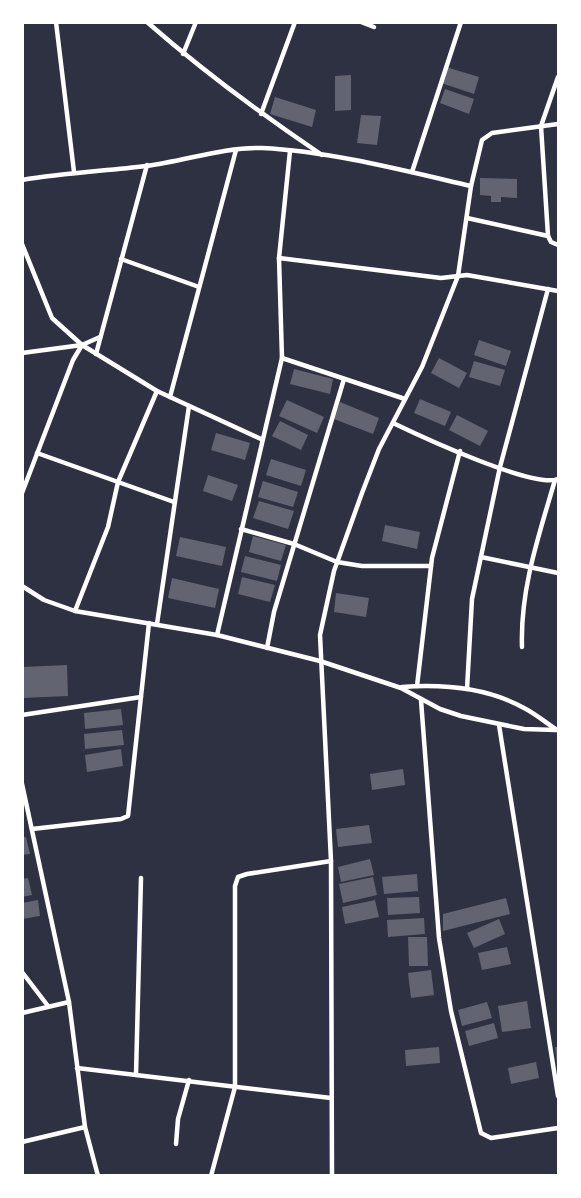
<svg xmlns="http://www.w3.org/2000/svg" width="581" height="1198" viewBox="0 0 581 1198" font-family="'IBM Plex Sans',sans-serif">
  <rect width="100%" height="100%" fill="#2d3142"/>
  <g fill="#626471">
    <polygon points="446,67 479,77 474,94 441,83"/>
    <polygon points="351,75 351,110 335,111 335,76"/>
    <polygon points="445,89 474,99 469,114 440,103"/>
    <polygon points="275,97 316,110 312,127 270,114"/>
    <polygon points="361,115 381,116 377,145 357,143"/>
    <polygon points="480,178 517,179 517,198 501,197 501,202 491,202 491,196 480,195"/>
    <polygon points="479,340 511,351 506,366 474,355"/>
    <polygon points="439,358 467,373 459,388 431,373"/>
    <polygon points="474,361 505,370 500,386 469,377"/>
    <polygon points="294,369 333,379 330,394 290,384"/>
    <polygon points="420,399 451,412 445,426 414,413"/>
    <polygon points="287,400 324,417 317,433 279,416"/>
    <polygon points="340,402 379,418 373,434 334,419"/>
    <polygon points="457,415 488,431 480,446 449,430"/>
    <polygon points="280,421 308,435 301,450 272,436"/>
    <polygon points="216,433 250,443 245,460 211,450"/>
    <polygon points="271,459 306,470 301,486 266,475"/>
    <polygon points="208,475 238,485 232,501 203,491"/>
    <polygon points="263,481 298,492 293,507 258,497"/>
    <polygon points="259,501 294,511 288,529 253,518"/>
    <polygon points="385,525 420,532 417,549 382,541"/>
    <polygon points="253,536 286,545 281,561 249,552"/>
    <polygon points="180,537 226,547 222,566 176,556"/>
    <polygon points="245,556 281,565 277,581 241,572"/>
    <polygon points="242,577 275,585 270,602 238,594"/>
    <polygon points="172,578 219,589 215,608 168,598"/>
    <polygon points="336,593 369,598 366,617 334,612"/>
    <polygon points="67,665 68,696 22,698 22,667"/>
    <polygon points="121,709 123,725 85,729 84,713"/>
    <polygon points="122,730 124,745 85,749 84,734"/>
    <polygon points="121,749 123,766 87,772 85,755"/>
    <polygon points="403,769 405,785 372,790 370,774"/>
    <polygon points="369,825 372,843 338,847 336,829"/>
    <polygon points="22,837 26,837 30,854 22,855"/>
    <polygon points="370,859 374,875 341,882 338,867"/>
    <polygon points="417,874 418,891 384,894 382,877"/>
    <polygon points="373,877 377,895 343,903 339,884"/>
    <polygon points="28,878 32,895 22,897 22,879"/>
    <polygon points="419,897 420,913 388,915 387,898"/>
    <polygon points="506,898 510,914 443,931 443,914"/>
    <polygon points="38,900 40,916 22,919 22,903"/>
    <polygon points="375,900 379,917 345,924 342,907"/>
    <polygon points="424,918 425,934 388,937 387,920"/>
    <polygon points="499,919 505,934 474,948 467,933"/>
    <polygon points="408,937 427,937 428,966 409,966"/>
    <polygon points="507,947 511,964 482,970 478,953"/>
    <polygon points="431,970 434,995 411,998 408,973"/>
    <polygon points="527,1001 531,1028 502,1032 498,1006"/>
    <polygon points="487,1002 492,1018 462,1026 458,1010"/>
    <polygon points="494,1023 498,1038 469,1046 465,1031"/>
    <polygon points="439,1047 440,1063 406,1066 405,1050"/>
    <polygon points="555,1047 558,1047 558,1065 557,1065"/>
    <polygon points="536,1062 539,1078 511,1084 508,1068"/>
  </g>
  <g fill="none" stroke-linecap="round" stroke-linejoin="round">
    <g stroke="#fff" stroke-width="4.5">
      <polyline points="56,22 74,172"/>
      <path d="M 147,22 C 203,71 261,114 322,155"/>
      <polyline points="361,22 374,27"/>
      <polyline points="183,54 196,22"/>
      <polyline points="558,77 541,126 548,236 551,242 558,245"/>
      <polyline points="261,114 295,22"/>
      <polyline points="412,172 461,22"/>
      <path d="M 22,180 C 64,173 105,171 146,166 C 185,161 223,147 262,148 C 329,151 406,171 471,186"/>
      <polyline points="467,218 548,236"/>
      <polyline points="22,244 52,318 82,345 157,391 261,439"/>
      <polyline points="279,258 441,278 467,275 558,291"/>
      <polyline points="121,259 199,287"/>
      <polyline points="22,353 82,345 100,337"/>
      <polyline points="96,354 147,165"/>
      <polyline points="282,358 405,399"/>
      <polyline points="170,397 236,150"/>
      <path d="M 393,423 C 422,437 534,489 558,479"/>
      <polyline points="37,453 174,502"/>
      <polyline points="22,493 73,360 82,345"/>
      <polyline points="241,529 294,544 337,562 362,566 431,566"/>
      <polyline points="481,557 558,573"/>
      <polyline points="22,586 44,600 75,611 217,635 320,661 401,688 440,709 461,716 524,729 556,730"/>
      <polyline points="75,611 108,527 118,482 157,391"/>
      <polyline points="157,624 189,406"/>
      <polyline points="217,635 282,358 279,258 290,151"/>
      <path d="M 522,647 C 520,589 539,535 555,480"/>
      <polyline points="267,648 274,612 344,379"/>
      <polyline points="417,686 432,558 460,451"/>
      <path d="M 402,687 C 443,684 488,688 524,708 C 536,714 546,723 557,730"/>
      <polyline points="467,689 472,599 500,467 548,289"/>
      <polyline points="421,700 439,938 451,1011 481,1133 491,1138 558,1128"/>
      <polyline points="22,715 141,697"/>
      <polyline points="499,725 558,1096"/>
      <polyline points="22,784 69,1002 85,1127 98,1176"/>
      <polyline points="32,829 121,819 128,816 149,623"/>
      <polyline points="22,972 48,1006"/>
      <polyline points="22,1013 69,1002"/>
      <polyline points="77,1068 331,1098"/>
      <polyline points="136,1075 141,878"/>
      <polyline points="22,1142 85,1127"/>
      <polyline points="176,1144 178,1119 189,1080"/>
      <polyline points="211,1176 235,1087 235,886 238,877 247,874 331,861"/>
      <polyline points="332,1176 331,861 320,635 334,571 362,493 379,449 422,367 458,276 471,186 482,140 492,133 558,124"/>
    </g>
  </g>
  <rect width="581" height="1198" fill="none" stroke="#ffffff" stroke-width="48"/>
</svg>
